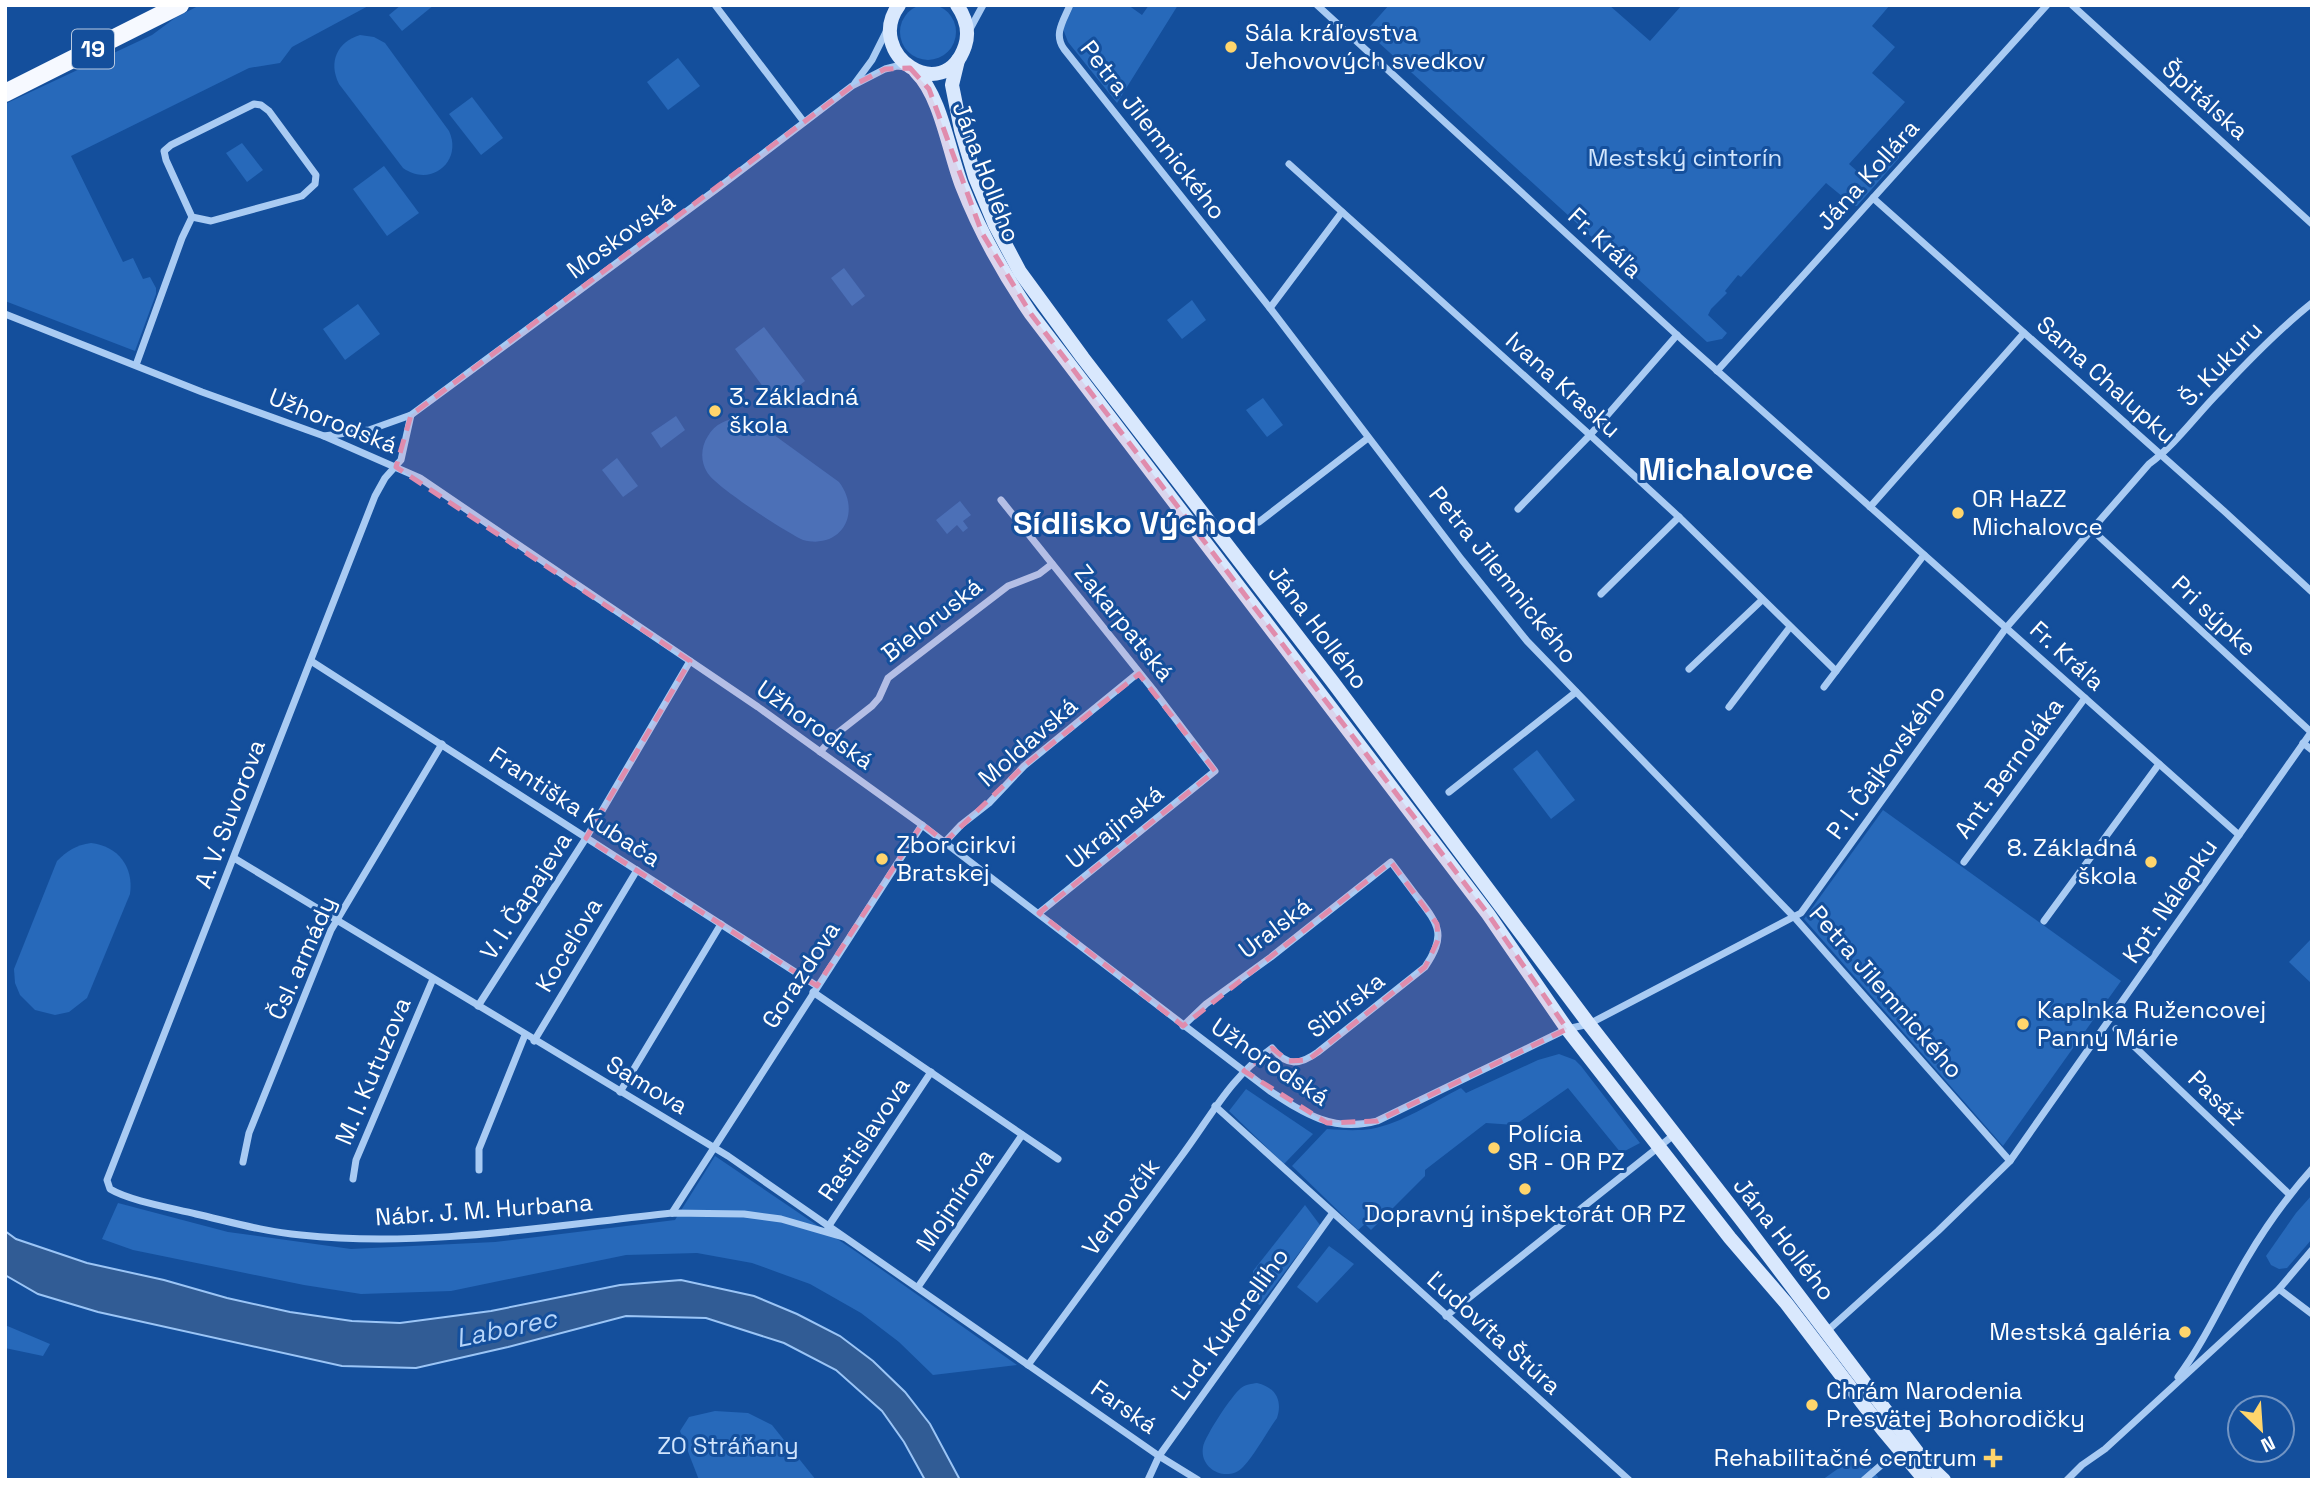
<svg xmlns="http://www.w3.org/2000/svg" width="2317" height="1485" viewBox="0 0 2317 1485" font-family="'Space Grotesk',sans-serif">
  <rect width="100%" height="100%" fill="#144f9c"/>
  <g fill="#2769ba">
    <circle cx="928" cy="32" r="28"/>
    <polygon points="200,5 370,5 292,47 280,63 249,68 71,156 123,262 133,258 143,279 150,277 156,288 156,294 135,351 5,301 5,104 152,35 175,18"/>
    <polygon points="401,5 434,5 402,31 389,15"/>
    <polygon points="1074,5 1128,5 1142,15 1149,5 1178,5 1117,103 1068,42 1063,29"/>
    <polygon points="1389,5 1609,5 1650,41 1682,5 1890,5 1872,26 1895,47 1872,73 1905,102 1849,164 1866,179 1892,151 1900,149 1899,158 1857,206 1854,206 1826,183 1741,277 1738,275 1725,291 1727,293 1711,309 1708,315 1727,333 1722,339 1707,342 1366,31"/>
    <path d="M 360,35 L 374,37 L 385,43 L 449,131 C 463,161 431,188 403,168 L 339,84 C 328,62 337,42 360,35 Z"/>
    <polygon points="678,58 700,86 668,110 647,82"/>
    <polygon points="472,97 503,138 481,155 449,114"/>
    <polygon points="242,143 263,170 247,182 226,153"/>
    <polygon points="384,166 419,213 387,236 353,189"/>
    <polygon points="844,268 865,296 852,306 831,278"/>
    <polygon points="1192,300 1206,320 1182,339 1167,320"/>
    <polygon points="358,304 380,334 345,360 323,329"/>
    <polygon points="764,327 805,381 776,404 735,349"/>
    <polygon points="1263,398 1283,425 1267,437 1246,410"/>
    <polygon points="676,416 685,430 661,448 651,433"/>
    <path d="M 740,418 L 759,424 L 839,482 C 862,512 842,550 803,540 C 786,532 714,486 707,472 C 700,461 701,446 708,436 C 715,424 726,419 740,418 Z"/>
    <polygon points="617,458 638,486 623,497 602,470"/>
    <polygon points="960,501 971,515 963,521 968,528 963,532 957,525 947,534 936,520"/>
    <polygon points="1537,750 1575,800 1551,819 1513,769"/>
    <polygon points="1883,810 2121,981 2003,1146 1804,919"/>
    <path d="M 91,843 C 118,846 134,867 130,894 L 87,998 L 69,1012 L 55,1015 L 35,1010 L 20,995 L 15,983 L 14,969 L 57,861 C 67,851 76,845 91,843 Z"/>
    <polygon points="2312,938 2312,984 2289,962"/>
    <path d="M 1559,1054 L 1575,1060 L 1581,1066 L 1640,1143 L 1621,1153 L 1568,1088 L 1515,1125 L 1486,1123 L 1425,1170 L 1425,1176 L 1371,1230 L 1365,1224 L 1358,1230 L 1292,1166 L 1327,1129 C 1342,1130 1357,1131 1371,1129 C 1403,1123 1433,1102 1461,1088 L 1466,1093 L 1538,1060 Z"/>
    <polygon points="1246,1089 1313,1134 1284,1164 1229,1111"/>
    <polygon points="715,1156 858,1253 1017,1365 933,1375 899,1342 861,1313 810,1284 752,1263 697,1253 626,1255 451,1291 361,1294 304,1285 133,1250 102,1239 118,1203 228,1232 351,1249 495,1242 675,1220"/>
    <polygon points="2312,1195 2312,1239 2287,1268 2279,1269 2271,1265 2266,1256 2296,1213"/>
    <polygon points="1305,1205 1320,1225 1260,1305 1254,1302 1253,1271"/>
    <polygon points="1329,1246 1354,1264 1317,1303 1297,1287"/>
    <polygon points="5,1325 50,1344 43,1356 5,1348"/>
    <path d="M 1257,1383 C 1275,1387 1283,1400 1277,1418 C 1266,1433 1256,1453 1243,1467 C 1228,1483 1199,1470 1203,1447 C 1205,1436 1232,1395 1241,1388 C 1246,1384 1251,1384 1257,1383 Z"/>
    <polygon points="715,1411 748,1413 772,1425 816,1480 699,1480 680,1431 689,1417"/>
    <polygon points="1856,1456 1863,1457 1880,1480 1822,1480"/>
  </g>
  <polygon fill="#315c95" stroke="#9bc5f6" stroke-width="2" points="5,1231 16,1239 87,1263 164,1280 227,1298 290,1312 352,1321 400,1323 491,1311 620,1285 681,1280 754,1296 797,1314 840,1336 873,1361 905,1392 930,1424 960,1480 925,1480 904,1442 882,1411 836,1370 784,1343 706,1318 626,1316 508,1347 416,1368 342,1366 98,1312 38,1294 5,1275"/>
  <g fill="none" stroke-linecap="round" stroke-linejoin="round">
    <g stroke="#a9cbf3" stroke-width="7">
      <polyline points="715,5 804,122"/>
      <path d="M 1070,5 C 1064,20 1053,34 1064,49 L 1270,308 L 1462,560 L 1527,641 L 1795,918 L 2010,1161"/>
      <polyline points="1317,5 1677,335 2239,835"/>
      <polyline points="2072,5 2312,224"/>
      <polyline points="970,29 983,5"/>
      <polyline points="855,83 872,60 887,30"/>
      <polygon points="254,104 261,105 269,111 316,175 315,184 302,196 211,221 192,217 166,160 164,151 171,145"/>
      <polyline points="1289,164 1590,435 1679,517 1836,671"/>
      <polyline points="1873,198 2224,511 2312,592"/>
      <polyline points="1270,308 1342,212"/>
      <path d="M 5,314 L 202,392 L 324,436 L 420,478 L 758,707 L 922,825 L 1270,1091 C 1305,1114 1334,1133 1377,1121 L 1567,1029 L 1589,1024 L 1801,913 L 2006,628 L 2149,464 C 2176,444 2197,414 2221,390 C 2250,359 2279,329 2312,303"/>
      <polyline points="136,365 182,238 192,217"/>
      <polyline points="1717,371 2047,5"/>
      <path d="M 411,415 L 401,460 L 385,478 L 375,496 L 107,1180 L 110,1189 C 130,1201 172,1208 196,1214 C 231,1222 265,1232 301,1235 C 424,1248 549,1226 672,1213 L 744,1214 L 781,1219 L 843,1237"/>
      <polyline points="324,436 369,430 411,415 718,188 852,86 885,69 897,66 906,67"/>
      <polyline points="1001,500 1155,692 1215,771 1039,913"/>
      <polyline points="1870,507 2024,333"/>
      <polyline points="1518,509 1590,435 1677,335"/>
      <polyline points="1259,522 1368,438"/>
      <polyline points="2091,529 2311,732"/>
      <polyline points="1601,594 1679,517"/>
      <polyline points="311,661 817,986"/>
      <polyline points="1689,669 1762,600"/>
      <polyline points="1824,687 1924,555"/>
      <polyline points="1729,707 1790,627"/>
      <polyline points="2303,743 2312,750"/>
      <polyline points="820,752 835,735 872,706 879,698 888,678 1008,586 1039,574 1052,564"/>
      <polyline points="1449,792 1576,692"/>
      <polyline points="945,842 961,825 989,803 1024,766 1138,673"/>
      <polyline points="234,858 728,1156 1159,1456 1198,1480"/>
      <polyline points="1964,862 2085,698"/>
      <polyline points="2044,921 2159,764"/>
      <polyline points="813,992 1058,1159"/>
      <polyline points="478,1006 586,838 690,661"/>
      <polyline points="2116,1029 2289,1194"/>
      <polyline points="534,1041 637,870"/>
      <polyline points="620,1092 721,924"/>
      <polyline points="1215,1106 1629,1480"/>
      <polyline points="243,1162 249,1133 331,930 442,744"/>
      <polyline points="479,1170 479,1149 525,1035"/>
      <polyline points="353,1179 356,1160 433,979"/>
      <polyline points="672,1213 922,825"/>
      <polyline points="828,1227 931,1072"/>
      <polyline points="918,1287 1022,1135"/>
      <polyline points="2279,1289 2312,1314"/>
      <polyline points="1446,1316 1675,1134"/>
      <polyline points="1826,1332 1938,1231 2010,1161 2312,731"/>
      <path d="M 1028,1365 C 1079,1296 1129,1227 1180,1158 C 1211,1117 1229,1078 1272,1048 C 1287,1067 1300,1065 1318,1052 L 1425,967 C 1446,936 1440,926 1418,898 C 1409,886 1400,874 1391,862 L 1271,957 L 1206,1004 L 1183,1026"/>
      <path d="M 2178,1377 C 2205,1341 2223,1299 2246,1260 C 2266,1226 2286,1198 2312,1169"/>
      <polyline points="1148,1480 1159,1456 1332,1214"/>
      <polyline points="1864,1480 1887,1460"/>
      <polyline points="2067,1480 2082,1465 2105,1449 2279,1289 2312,1250"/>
    </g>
    <g stroke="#d9e8fd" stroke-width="14">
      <path d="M 899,5 C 863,54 944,108 965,46 C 970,31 966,18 957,5"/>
      <polyline points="958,60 952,85 961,130 975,177 995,225 1020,272 1083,358 1332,681 1589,1024 1743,1222 1924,1461 1944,1480"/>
      <path d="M 916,72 C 941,96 949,153 962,186 C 980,232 1003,273 1031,314 L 1488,914 L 1567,1029 L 1730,1238 L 1786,1303 L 1883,1430 L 1925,1480"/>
    </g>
    <polyline stroke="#f6f9ff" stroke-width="18" points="5,93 180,5"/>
  </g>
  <path fill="#e08cad" fill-opacity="0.2" stroke="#e08cad" stroke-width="5" stroke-dasharray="14 9" stroke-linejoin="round" d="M 910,68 L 929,89 L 982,233 L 1031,314 L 1488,914 L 1567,1029 L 1377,1121 L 1327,1123 L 1244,1071 L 1272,1048 L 1288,1061 L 1308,1060 L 1425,967 L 1438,940 L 1437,924 L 1391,862 L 1183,1026 L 1039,913 L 1215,771 L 1139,674 L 1024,766 L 945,842 L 922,824 L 817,986 L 586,838 L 690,661 L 396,467 L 411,415 L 852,86 L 885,69 Z"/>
  <g fill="#ffd56c" stroke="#144f9c" stroke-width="2.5">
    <circle cx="1231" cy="47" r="7"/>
    <circle cx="715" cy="411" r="7"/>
    <circle cx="1958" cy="513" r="7"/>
    <circle cx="882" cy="859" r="7"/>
    <circle cx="2151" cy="862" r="7"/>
    <circle cx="2023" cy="1024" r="7"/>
    <circle cx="1494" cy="1148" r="7"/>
    <circle cx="1525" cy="1189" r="7"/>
    <circle cx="2185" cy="1332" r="7"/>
    <circle cx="1812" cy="1405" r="7"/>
    <path d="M1989.5 1447.5h7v7h7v7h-7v7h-7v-7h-7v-7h7z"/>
  </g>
  <g text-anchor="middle" stroke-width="6" stroke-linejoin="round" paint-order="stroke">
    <rect fill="#144f9c" stroke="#b8cae1" stroke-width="2" x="72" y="29.5" width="42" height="39" rx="5"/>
    <g font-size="23" font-weight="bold" fill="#fff">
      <text x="93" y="57">19</text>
    </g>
    <g font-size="24" fill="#fff" stroke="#144f9c" text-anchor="start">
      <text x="1245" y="41">Sála kráľovstva<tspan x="1245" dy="28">Jehovových svedkov</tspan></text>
      <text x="729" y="405">3. Základná<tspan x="729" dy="28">škola</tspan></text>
      <text x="1972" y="507">OR HaZZ<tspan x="1972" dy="28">Michalovce</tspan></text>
      <text x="896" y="853">Zbor cirkvi<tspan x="896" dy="28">Bratskej</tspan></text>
      <text x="2137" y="856" text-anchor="end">8. Základná<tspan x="2137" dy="28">škola</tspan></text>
      <text x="2037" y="1018">Kaplnka Ružencovej<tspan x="2037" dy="28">Panny Márie</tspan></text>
      <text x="1508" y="1142">Polícia<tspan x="1508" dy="28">SR - OR PZ</tspan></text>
      <text x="1525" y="1222" text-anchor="middle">Dopravný inšpektorát OR PZ</text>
      <text x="2171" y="1340" text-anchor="end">Mestská galéria</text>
      <text x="1826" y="1399">Chrám Narodenia<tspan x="1826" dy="28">Presvätej Bohorodičky</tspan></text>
      <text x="1977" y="1466" text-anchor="end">Rehabilitačné centrum</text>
    </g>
    <g font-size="24" fill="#fff" stroke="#144f9c">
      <text transform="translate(2205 100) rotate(42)" y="8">Špitálska</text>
      <text transform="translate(1153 130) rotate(52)" y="8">Petra Jilemnického</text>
      <text transform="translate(986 172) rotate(69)" y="8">Jána Hollého</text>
      <text transform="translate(1868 175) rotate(-48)" y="8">Jána Kollára</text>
      <text transform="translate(621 236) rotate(-36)" y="8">Moskovská</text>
      <text transform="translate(1605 243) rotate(43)" y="8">Fr. Kráľa</text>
      <text transform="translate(2221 364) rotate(-46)" y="8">Š. Kukuru</text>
      <text transform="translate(2106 380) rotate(42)" y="8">Sama Chalupku</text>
      <text transform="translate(1563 385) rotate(42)" y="8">Ivana Krasku</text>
      <text transform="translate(333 421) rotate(22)" y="8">Užhorodská</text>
      <text transform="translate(1503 575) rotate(51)" y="8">Petra Jilemnického</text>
      <text transform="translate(2214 616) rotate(43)" y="8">Pri sýpke</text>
      <text transform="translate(932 620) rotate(-38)" y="8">Bieloruská</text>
      <text transform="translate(1124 623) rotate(51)" y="8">Zakarpatská</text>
      <text transform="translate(1318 627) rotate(53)" y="8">Jána Hollého</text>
      <text transform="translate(2067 656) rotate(42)" y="8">Fr. Kráľa</text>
      <text transform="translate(815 725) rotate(35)" y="8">Užhorodská</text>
      <text transform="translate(1028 742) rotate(-41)" y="8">Moldavská</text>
      <text transform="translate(1886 762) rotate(-54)" y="8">P. I. Čajkovského</text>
      <text transform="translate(2009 768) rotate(-54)" y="8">Ant. Bernoláka</text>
      <text transform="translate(575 807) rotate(33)" y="8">Františka Kubača</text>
      <text transform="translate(230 814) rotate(-69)" y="8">A. V. Suvorova</text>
      <text transform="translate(1115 827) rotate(-39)" y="8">Ukrajinská</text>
      <text transform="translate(526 896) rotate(-57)" y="8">V. I. Čapajeva</text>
      <text transform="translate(2170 901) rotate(-55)" y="8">Kpt. Nálepku</text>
      <text transform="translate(1275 928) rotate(-37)" y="8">Uralská</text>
      <text transform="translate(569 945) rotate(-59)" y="8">Koceľova</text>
      <text transform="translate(302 958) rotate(-66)" y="8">Čsl. armády</text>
      <text transform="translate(801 975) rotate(-57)" y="8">Gorazdova</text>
      <text transform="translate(1886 992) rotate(49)" y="8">Petra Jilemnického</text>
      <text transform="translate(1346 1005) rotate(-38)" y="8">Sibírska</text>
      <text transform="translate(1270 1062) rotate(34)" y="8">Užhorodská</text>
      <text transform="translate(373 1071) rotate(-67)" y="8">M. I. Kutuzova</text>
      <text transform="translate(647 1085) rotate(31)" y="8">Samova</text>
      <text transform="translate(2216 1098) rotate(44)" y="8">Pasáž</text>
      <text transform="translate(864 1139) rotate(-56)" y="8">Rastislavova</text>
      <text transform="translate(955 1200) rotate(-56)" y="8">Mojmírova</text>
      <text transform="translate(1121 1207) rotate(-54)" y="8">Verbovčík</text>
      <text transform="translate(484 1210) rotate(-4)" y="8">Nábr. J. M. Hurbana</text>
      <text transform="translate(1784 1239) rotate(52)" y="8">Jána Hollého</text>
      <text transform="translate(1230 1324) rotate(-54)" y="8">Ľud. Kukorelliho</text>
      <text transform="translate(1494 1333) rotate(42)" y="8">Ľudovíta Štúra</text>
      <text transform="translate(1124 1407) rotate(35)" y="8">Farská</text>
    </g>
    <g font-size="24" fill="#d1e5fd" stroke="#144f9c">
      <text x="1685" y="166">Mestský cintorín</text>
      <text x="728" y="1454">ZO Stráňany</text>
    </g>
    <g font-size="26" font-style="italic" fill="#b6d5fa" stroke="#144f9c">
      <text transform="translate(506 1328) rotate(-12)" y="9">Laborec</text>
    </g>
    <g font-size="32" font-weight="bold" fill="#fff" stroke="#144f9c">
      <text x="1726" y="480">Michalovce</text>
      <text x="1135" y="534">Sídlisko Východ</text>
    </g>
  </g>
  <rect width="2317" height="1485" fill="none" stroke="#ffffff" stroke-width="14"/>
  <g transform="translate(2261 1429) rotate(155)"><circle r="33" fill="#144f9c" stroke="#7295c4" stroke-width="2"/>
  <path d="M0-5L12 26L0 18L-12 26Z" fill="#ffd56c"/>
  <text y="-10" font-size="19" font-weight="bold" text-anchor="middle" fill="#ffffff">N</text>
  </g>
</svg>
